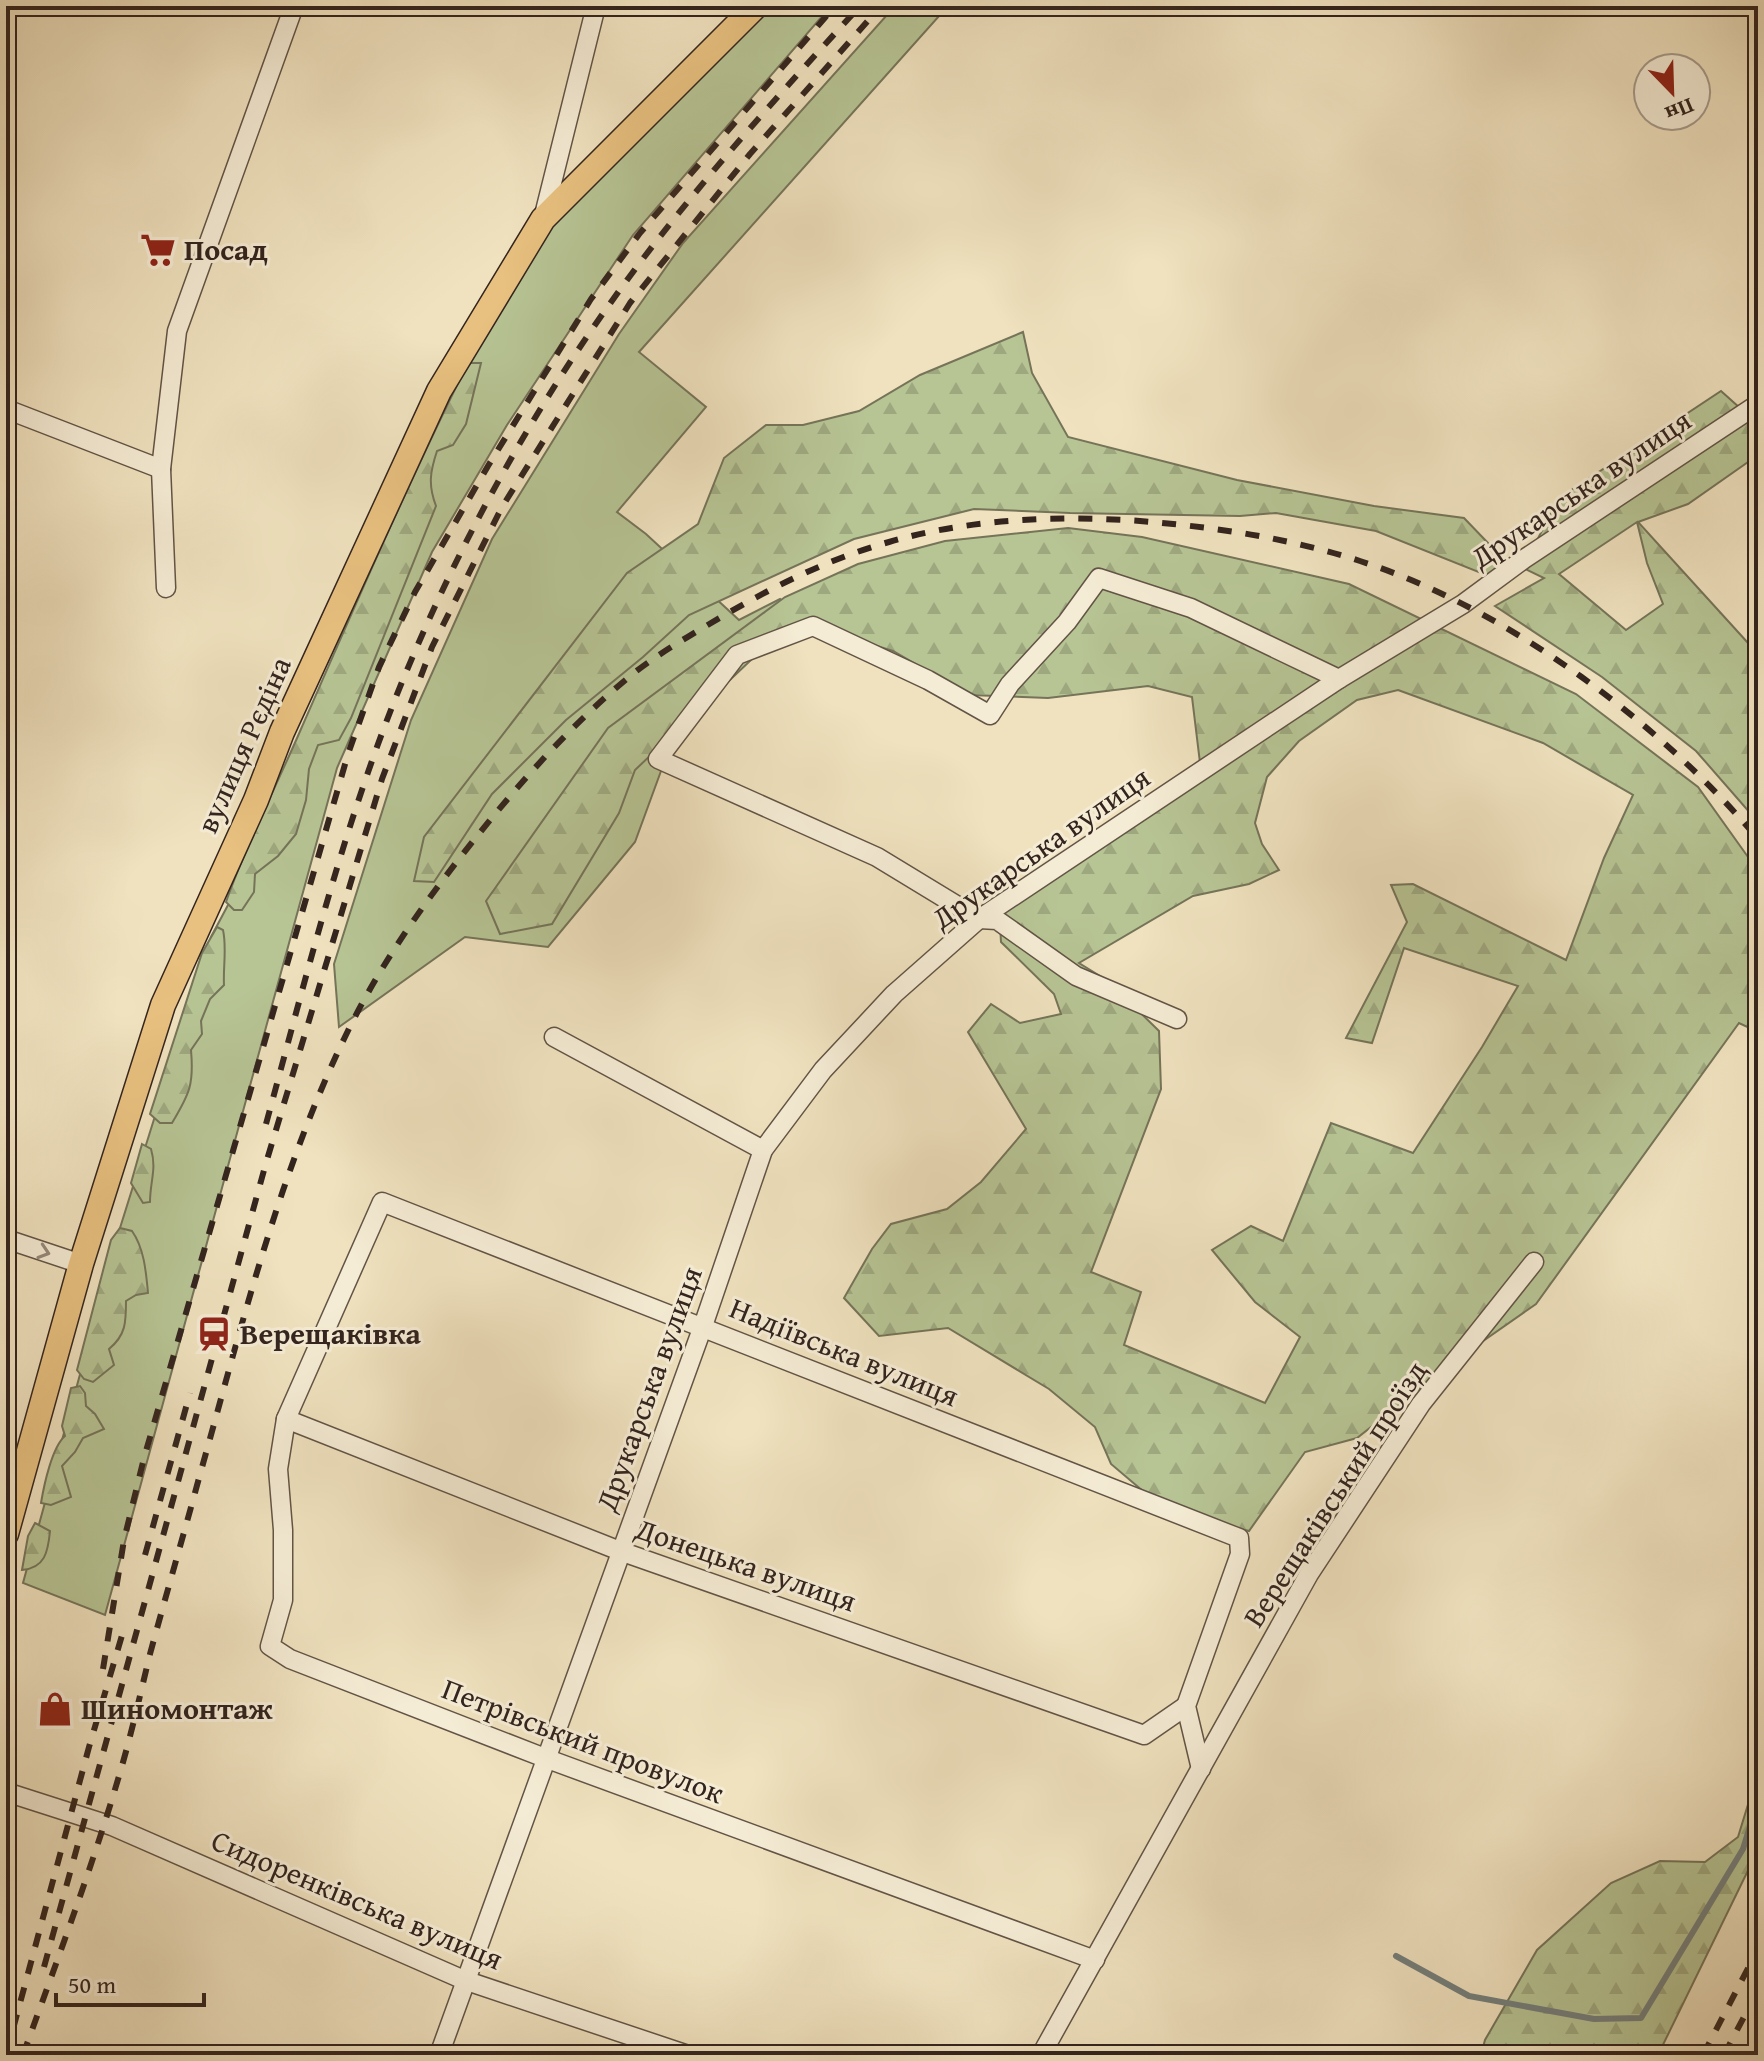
<svg xmlns="http://www.w3.org/2000/svg" width="1764" height="2061" viewBox="0 0 1764 2061" font-family="'Gentium Book Plus',serif">
  <defs>
    <pattern id="forest-firs" width="22" height="20" patternUnits="userSpaceOnUse" patternTransform="scale(2)"><rect width="22" height="20" fill="#b7c494"/><path d="M5 1l3.5 6h-7zM16 11l3.5 6h-7z" fill="#9ea87f"/></pattern>
  </defs>
  <rect width="100%" height="100%" fill="#f0e2bf"/>
  <filter id="stains"><feTurbulence type="fractalNoise" baseFrequency=".0025" numOctaves="4"/><feColorMatrix values="0 0 0 0 .2 0 0 0 0 .09 0 0 0 0 .02 0 0 0 .5 -.17"/></filter>
  <radialGradient id="worn" r=".72"><stop offset=".6" stop-color="#630" stop-opacity="0"/><stop offset="1" stop-color="#630" stop-opacity=".3"/></radialGradient>
  <g fill="#b7c494" stroke="#757459" stroke-width="2">
    <polygon points="760,6 831,6 633,235 507,425 432,552 337,768 105,1615 23,1583 120,1228 211,937 228,905 466,368 547,224"/>
    <polygon points="895,6 948,6 639,352 706,407 617,512 646,534 739,620 780,599 813,626 734,659 658,759 661,771 635,842 548,947 465,937 339,1027 334,964 411,720 492,539 619,334 683,243"/>
  </g>
  <g fill="url(#forest-firs)" stroke="#757459" stroke-width="2" fill-rule="evenodd">
    <polygon points="1023,332 1032,373 1068,437 1237,480 1374,506 1464,518 1512,568 1491,577 1376,531 1276,513 1240,516 1070,513 974,509 854,539 689,615 643,657 566,720 492,794 434,882 414,881 424,837 627,573 698,524 724,458 766,425 803,425 859,411 920,375"/>
    <path d="M 468,363 L 481,363 L 466,424 L 453,445 L 437,451 C 430,472 428,485 436,506 L 351,718 L 339,740 L 318,745 L 309,769 L 306,800 L 296,834 L 278,856 L 255,874 L 254,892 L 242,910 L 234,910 L 226,902 C 247,842 276,787 301,729 C 355,606 408,483 468,363 Z"/>
    <path d="M 1721,391 L 1750,417 L 1758,413 L 1758,455 L 1688,504 L 1638,522 L 1758,654 L 1758,822 L 1696,751 L 1602,677 L 1495,606 L 1544,578 L 1523,568 L 1558,499 ZM 1637,522 L 1647,563 L 1663,604 L 1626,630 L 1559,574 Z"/>
    <path d="M 1068,528 L 1142,537 L 1349,584 L 1576,694 L 1698,787 L 1758,871 L 1758,1032 L 1739,1023 L 1536,1304 L 1456,1360 L 1357,1438 L 1305,1452 L 1249,1531 L 1163,1508 L 1111,1464 L 1095,1427 L 1049,1389 L 948,1328 L 879,1336 L 844,1298 L 872,1249 L 891,1224 L 947,1209 L 981,1182 L 1026,1129 L 968,1032 L 991,1004 L 1020,1023 L 1061,1014 L 1054,994 L 1001,942 L 999,905 L 1201,771 L 1192,697 L 1148,686 L 1048,698 L 969,695 L 893,651 L 812,626 L 769,643 L 635,770 L 619,813 L 552,924 L 500,934 L 486,901 L 608,728 L 785,597 L 858,564 L 945,541 ZM 1398,690 L 1543,743 L 1633,795 L 1604,858 L 1566,960 L 1413,884 L 1391,885 L 1407,922 L 1346,1038 L 1372,1043 L 1404,948 L 1518,986 L 1482,1047 L 1413,1153 L 1331,1123 L 1283,1241 L 1251,1226 L 1212,1250 L 1255,1302 L 1300,1337 L 1265,1403 L 1124,1345 L 1141,1292 L 1091,1272 L 1161,1089 L 1159,1031 L 1108,981 L 1079,963 L 1193,896 L 1249,884 L 1279,870 L 1262,844 L 1255,823 L 1267,777 L 1299,741 L 1357,700 Z"/>
    <path d="M 217,927 L 223,930 C 227,948 223,966 224,985 L 210,999 L 201,1021 L 202,1034 L 191,1050 C 194,1084 190,1093 172,1123 L 160,1123 L 150,1114 L 202,953 Z"/>
    <path d="M 142,1144 L 151,1149 C 157,1169 150,1181 150,1202 L 143,1203 L 131,1183 Z"/>
    <path d="M 120,1228 L 132,1231 C 144,1248 146,1271 148,1293 L 136,1295 L 126,1301 C 126,1322 126,1335 109,1349 L 114,1365 L 93,1382 L 84,1379 L 77,1370 L 111,1240 Z"/>
    <path d="M 80,1386 L 85,1393 L 86,1406 L 95,1414 L 104,1429 L 83,1438 L 75,1452 L 62,1466 L 71,1497 L 51,1505 L 41,1503 C 44,1485 52,1447 65,1436 L 62,1426 L 71,1388 Z"/>
    <path d="M 35,1523 L 50,1531 C 48,1552 45,1568 22,1570 L 28,1536 Z"/>
    <polygon points="1758,1772 1758,1850 1658,2055 1481,2055 1485,2040 1537,1950 1611,1883 1660,1861 1705,1862 1738,1837"/>
  </g>
  <g fill="none" stroke-linecap="round" stroke-linejoin="round">
    <polyline stroke="#747f7d" stroke-width="6" points="1396,1956 1469,1996 1594,2019 1641,2018 1743,1849 1758,1801"/>
    <g stroke="#625446" stroke-width="21">
      <g id="minor">
        <polyline points="543,219 596,6"/>
        <polyline points="6,409 161,469"/>
        <polyline points="166,588 161,469 177,331 294,6"/>
        <polyline points="1177,1019 1076,976 997,920 979,919 877,857 658,759 737,655 813,626 928,680 990,715 1010,684 1067,622 1099,578 1191,608 1339,679"/>
        <polyline points="554,1037 763,1150"/>
        <polyline points="6,1239 81,1264"/>
        <polyline points="286,1419 620,1551 1144,1735 1186,1706"/>
        <polyline points="6,1792 112,1826 464,1980 688,2055"/>
        <polyline points="1095,1960 545,1758 290,1659 270,1646 283,1600 283,1530 278,1469 286,1419 382,1202 1239,1538 1240,1554 1186,1706 1201,1769"/>
        <polyline points="439,2055 703,1326 763,1150 823,1070 894,994 979,919 1339,679 1463,604 1524,559 1758,404"/>
        <polyline points="1041,2055 1309,1574 1421,1404 1534,1262"/>
      </g>
    </g>
    <g stroke="#33241e" stroke-width="27">
      <polyline id="major" points="6,1534 81,1264 163,1005 256,800 282,732 439,391 543,219 756,6"/>
    </g>
    <use href="#minor" stroke="#f5ecd5" stroke-width="18"/>
    <use href="#major" stroke="#e8c180" stroke-width="24"/>
    <g stroke="#33241e" stroke-width="6" stroke-dasharray="14 14" stroke-linecap="butt">
      <path d="M 266,1124 C 309,967 348,806 413,656 C 473,515 552,378 645,256 C 712,168 786,87 860,6"/>
      <polyline points="145,1555 190,1393"/>
      <polyline points="103,1669 124,1540 144,1458 348,754 379,667 415,592 488,466 591,299 640,233 835,6"/>
      <polyline points="44,1967 266,1163 382,779 432,647 502,507 630,303 750,154 881,6"/>
      <polyline points="6,2055 89,1747 123,1632"/>
      <path d="M 23,2055 C 56,1963 91,1871 119,1776 C 131,1736 140,1695 150,1654 C 166,1595 183,1537 199,1478 C 241,1329 277,1179 344,1039 C 378,967 425,901 474,840 C 521,781 571,725 629,677 C 657,654 691,635 723,616 C 774,586 831,558 889,542 C 968,519 1058,515 1140,521 C 1214,527 1289,538 1360,561 C 1506,608 1660,722 1758,839"/>
      <polyline points="1703,2055 1758,1949"/>
      <polyline points="1724,2055 1758,1990"/>
    </g>
  </g>
  <defs><path id="oneway-chevron" d="M-2-3.5L2.5 0L-2 3.5" fill="none" stroke-width="1.6" stroke-linecap="round" stroke-linejoin="round" transform="scale(2)"/></defs>
  <use stroke="#94887a" href="#oneway-chevron" transform="translate(44 1252) rotate(18)"/>
  <defs>
    <g id="supermarket-bare" transform="scale(2.76)"><path d="M-6-5.5h2.5l.6 2H6L4.5 2H-2.5L-4.4-4H-6ZM-1.5 3.2a1.3 1.3 0 1 0 .1 0ZM3 3.2a1.3 1.3 0 1 0 .1 0Z" fill="#8f2418" stroke="#f5ecd5" stroke-width="2.5" paint-order="stroke"/></g>
    <g id="station-bare" transform="scale(2.76)"><path d="M-3-6H3Q5-6 5-4V2Q5 4 3 4L4.5 6H3L1.5 4h-3L-3 6H-4.5L-3 4Q-5 4-5 2V-4Q-5-6-3-6ZM-3.5-4v3h7v-3ZM-3.5 1v1.5H-2V1ZM2 1v1.5H3.5V1Z" fill="#8f2418" stroke="#f5ecd5" stroke-width="2.5" paint-order="stroke"/></g>
    <g id="shop-bare" transform="scale(2.76)"><path d="M-5-2.5h2.3a2.7 3.5 0 0 1 5.4 0H5L5.5 6h-11ZM-1.5-2.5h3a1.5 2.3 0 0 0-3 0Z" fill="#8f2418" stroke="#f5ecd5" stroke-width="2.5" paint-order="stroke"/></g>
  </defs>
  <g fill-rule="evenodd">
    <use href="#supermarket-bare" x="158" y="250"/>
    <use href="#station-bare" x="214" y="1334"/>
    <use href="#shop-bare" x="55" y="1709"/>
  </g>
  <g text-anchor="middle" stroke-width="6" stroke-linejoin="round" paint-order="stroke">
    <g font-size="30" font-weight="bold" fill="#33241e" stroke="#f5ecd5" text-anchor="start">
      <text x="184" y="260">Посад</text>
      <text x="240" y="1344">Верещаківка</text>
      <text x="81" y="1719">Шиномонтаж</text>
    </g>
    <g font-size="30" fill="#33241e" stroke="#f5ecd5">
      <text transform="translate(1581 489) rotate(-34)" y="10">Друкарська вулиця</text>
      <text transform="translate(244 745) rotate(-66)" y="10">вулиця Рєдіна</text>
      <text transform="translate(1041 848) rotate(-35)" y="10">Друкарська вулиця</text>
      <text transform="translate(844 1352) rotate(22)" y="10">Надіївська вулиця</text>
      <text transform="translate(649 1389) rotate(-70)" y="10">Друкарська вулиця</text>
      <text transform="translate(1335 1494) rotate(-57)" y="10">Верещаківський проїзд</text>
      <text transform="translate(746 1565) rotate(19)" y="10">Донецька вулиця</text>
      <text transform="translate(583 1741) rotate(21)" y="10">Петрівський провулок</text>
      <text transform="translate(357 1900) rotate(23)" y="10">Сидоренківська вулиця</text>
    </g>
  </g>
  <rect width="1764" height="2061" fill="none" stroke="#f0e2bf" stroke-width="32"/>
  <rect x="8" y="8" width="1748" height="2045" fill="none" stroke="#33241e" stroke-width="4"/>
  <rect x="16" y="16" width="1732" height="2029" fill="none" stroke="#33241e" stroke-width="2"/>
  <g transform="translate(1672 92) rotate(157)"><circle r="38" fill="#f5ecd5" stroke="#a79c8c" stroke-width="2"/>
  <path d="M0-6L14 30L0 20L-14 30Z" fill="#8f2418"/>
  <text y="-12" font-size="22" font-weight="bold" text-anchor="middle" fill="#33241e">Пн</text>
  </g>
  <path d="M56 1993v12h148v-12" fill="none" stroke="#33241e" stroke-width="4"/>
  <text x="68" y="1993" font-size="24" fill="#33241e" stroke="#f5ecd5" stroke-width="6" paint-order="stroke">50 m</text>
  <rect width="100%" height="100%" filter="url(#stains)"/>
  <rect width="100%" height="100%" fill="url(#worn)"/>
</svg>
